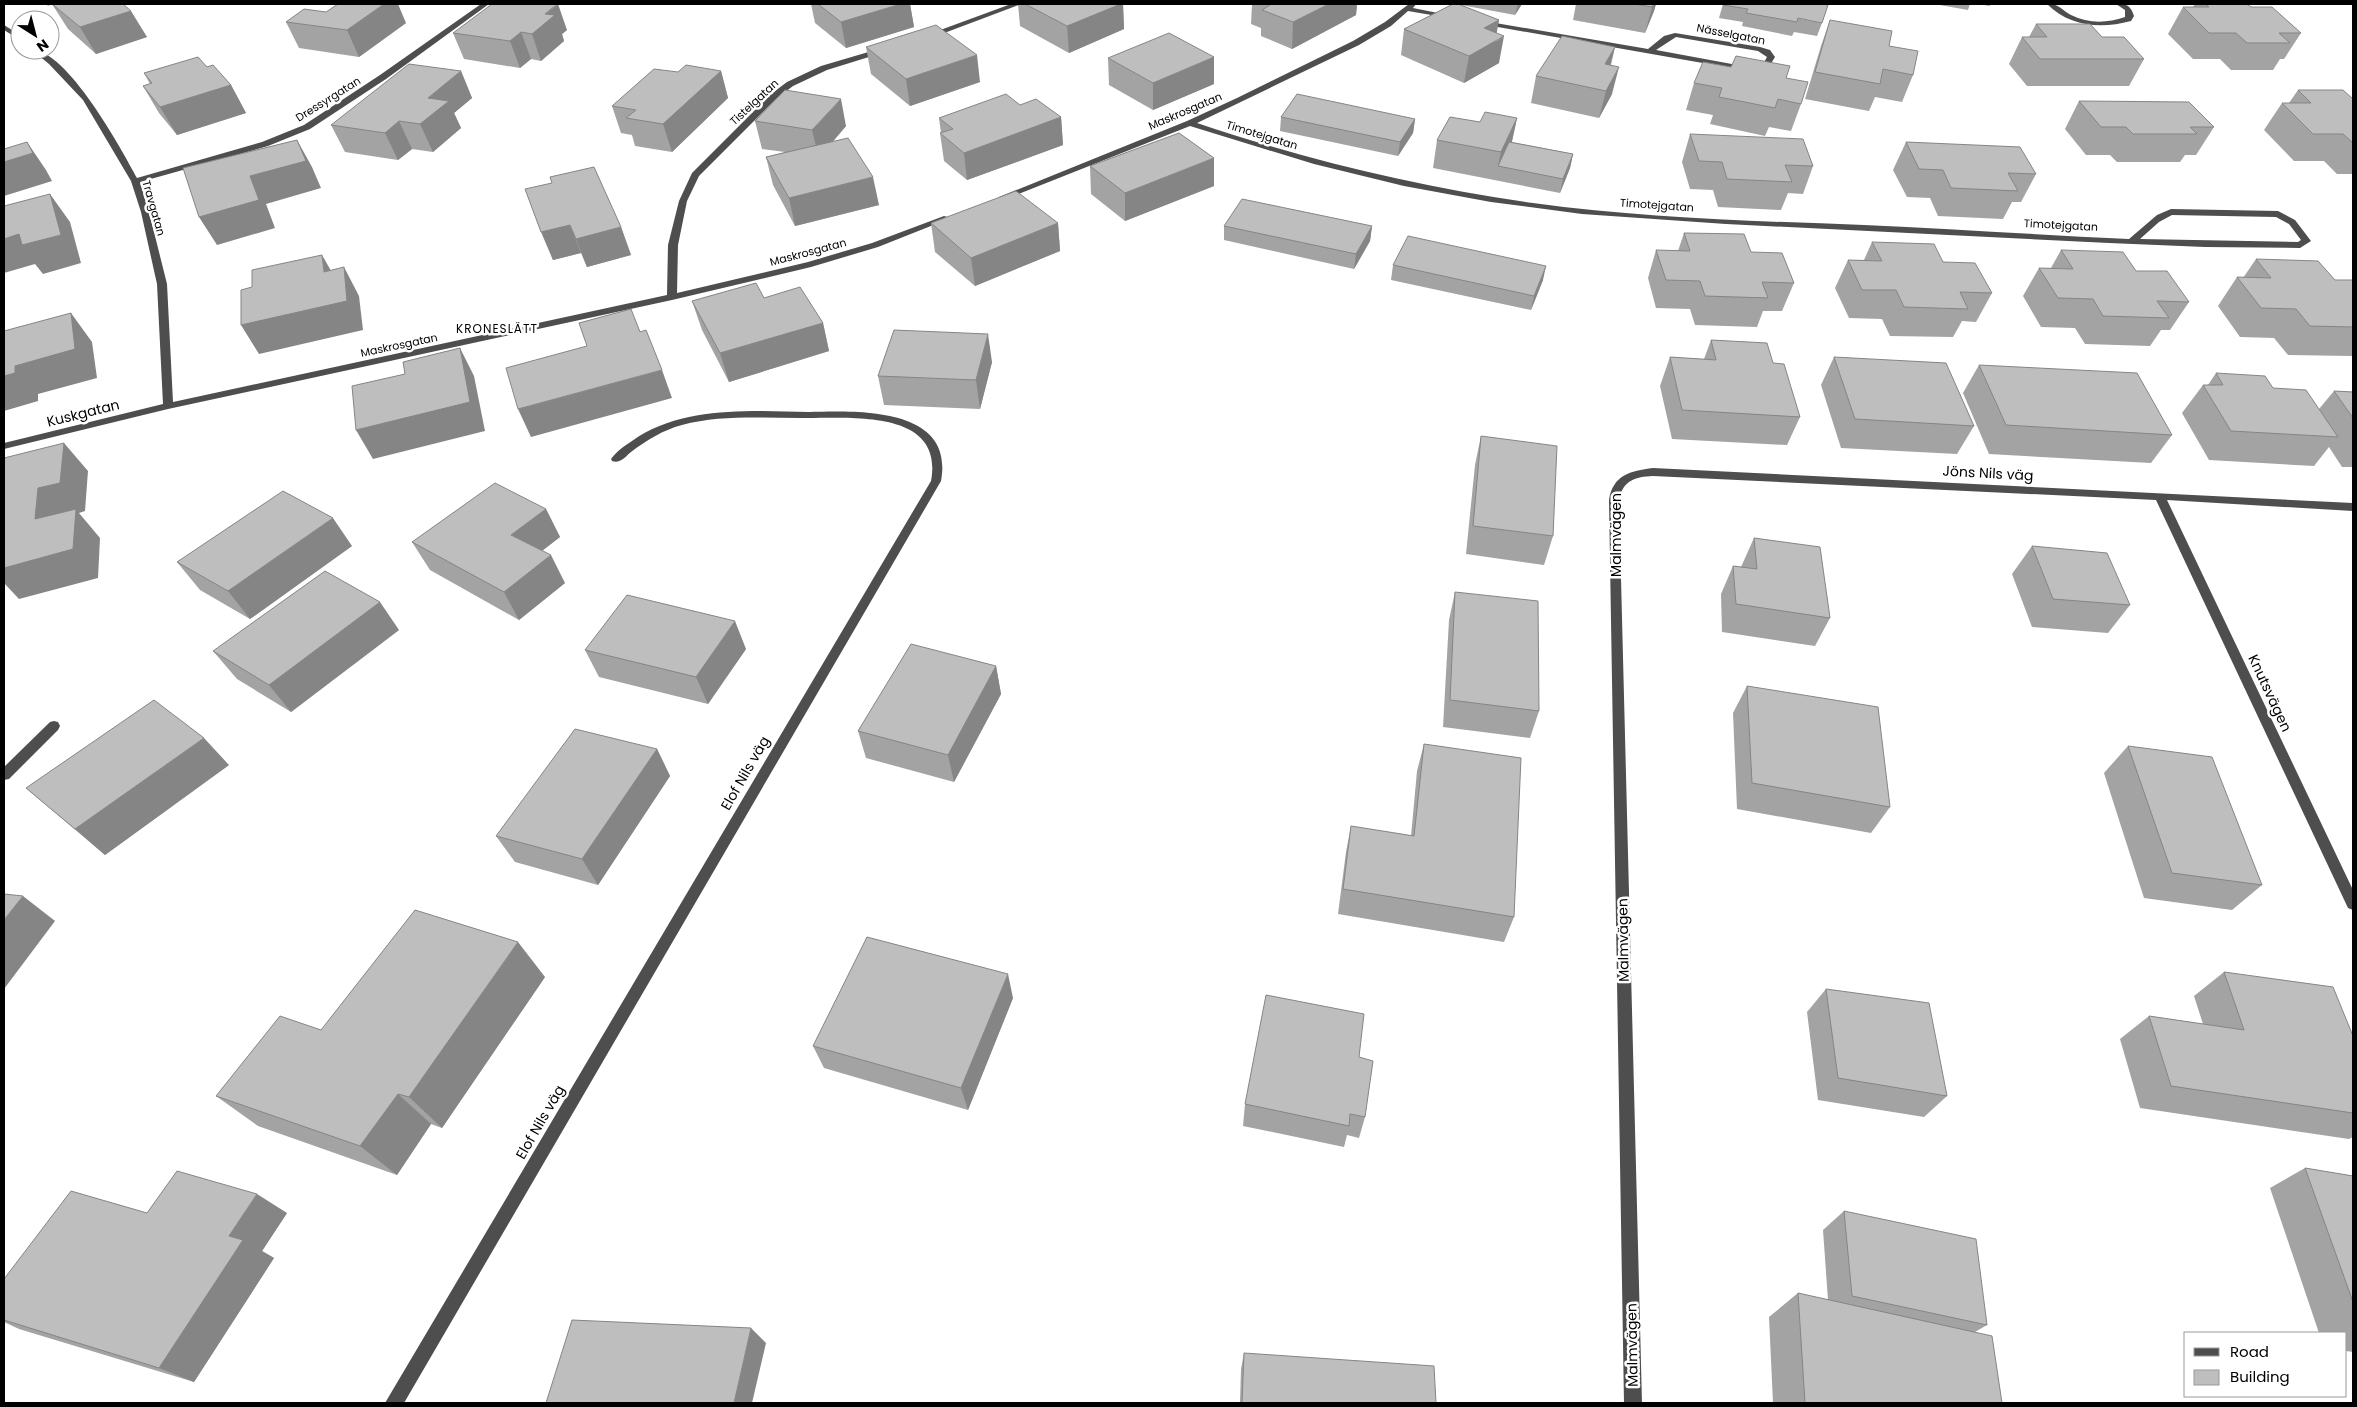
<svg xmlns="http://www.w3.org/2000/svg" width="2357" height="1407" viewBox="0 0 2357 1407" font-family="Poppins,sans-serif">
  <rect width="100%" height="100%" fill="#fff"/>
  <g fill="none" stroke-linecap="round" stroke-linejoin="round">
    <g fill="#4e4e4e" fill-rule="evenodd">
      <path d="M 481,4 L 489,4 L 386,79 L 310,129 L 268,146 L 140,182 L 149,212 L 167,284 L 173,402 L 667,295 L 668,245 L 679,201 L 692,173 L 771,94 L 787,82 L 821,66 L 882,48 L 885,48 L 885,52 L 827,70 L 793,86 L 777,98 L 699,176 L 687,201 L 678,245 L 677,293 L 808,262 L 872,243 L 944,216 L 951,218 L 878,247 L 811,267 L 672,300 L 168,409 L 4,449 L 4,443 L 163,404 L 157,284 L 141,212 L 131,181 L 83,100 L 49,64 L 32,50 C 67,50 121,148 137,178 L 262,142 L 304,125 L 380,75 Z"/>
      <polygon points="1011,4 1021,4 931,38 924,36"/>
      <path d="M 1409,4 L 1416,4 L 1413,8 L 1453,16 L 1449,18 L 1408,11 L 1391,26 L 1359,45 L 1197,123 C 1307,160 1419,187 1533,203 C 1643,218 1754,221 1864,225 C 1953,229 2041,235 2129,239 L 2157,215 L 2171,209 L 2278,211 L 2295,220 L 2311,241 L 2300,248 L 2205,247 L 2109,243 L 1726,224 L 1582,214 L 1491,202 L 1404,186 L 1314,164 L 1190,126 L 1006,199 L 999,197 L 1187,121 L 1237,98 L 1353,41 L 1385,22 ZM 2172,215 L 2276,217 L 2289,224 L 2301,240 L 2298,242 L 2140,239 L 2159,222 Z"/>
      <path d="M 2047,4 C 2058,3 2062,10 2071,15 C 2089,24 2107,23 2125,17 L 2125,10 L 2116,4 C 2126,3 2131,6 2134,16 L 2131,21 C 2101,29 2070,27 2047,4 Z"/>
      <path d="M 1478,20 L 1648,49 L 1664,36 L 1675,33 L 1760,47 L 1770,50 L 1775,57 L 1767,70 L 1748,71 L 1481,24 L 1477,22 ZM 1676,37 L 1758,51 L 1767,57 L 1762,66 L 1748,67 L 1656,50 Z"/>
      <polygon points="4,25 20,35 20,40 4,30"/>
      <path d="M 752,411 C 771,411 790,412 809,412 C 856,411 955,406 941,481 L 404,1403 L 385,1403 L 931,481 C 945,407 845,419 800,418 C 761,418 719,415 682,425 C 663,430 647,440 631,452 C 625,457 620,464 612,461 L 611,459 C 616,452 624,446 632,441 C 667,416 709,412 752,411 Z"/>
      <path d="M 1653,468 L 2353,503 L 2353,511 L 2167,500 L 2353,890 L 2353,910 L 2348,908 L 2156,500 L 1653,476 C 1635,477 1623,480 1619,500 L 1642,1403 L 1624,1403 L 1609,500 C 1613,475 1630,471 1653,468 Z"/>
      <polygon points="54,721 58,722 60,726 58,730 9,779 4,780 4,767 50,722"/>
    </g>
  </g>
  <g fill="#a3a3a3">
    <polygon points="46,4 123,4 147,37 96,54 68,29 52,4 48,6"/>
    <polygon points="811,4 910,4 914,27 846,48 815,23"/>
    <polygon points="1018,4 1123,4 1124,29 1069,53 1020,26"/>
    <polygon points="1252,4 1357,4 1356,15 1292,49 1261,36 1261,28 1251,24"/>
    <polygon points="1453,4 1522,4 1515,15 1461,5 1499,20 1496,33 1499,63 1464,83 1401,55 1404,29"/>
    <polygon points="1576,4 1656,4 1654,11 1645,33 1573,20"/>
    <polygon points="1723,4 1822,23 1817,36 1794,32 1792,36 1742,26 1743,22 1719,18"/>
    <polygon points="1934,4 1970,4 1968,10"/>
    <polygon points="1977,4 1991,4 1990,6"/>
    <polygon points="2195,4 2247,4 2251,7 2301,33 2284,59 2280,59 2273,70 2231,70 2220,59 2193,59 2168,34 2183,7 2193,7"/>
    <polygon points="1830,20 1889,46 1913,75 1902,102 1875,97 1869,111 1805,99 1821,46"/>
    <polygon points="286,22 406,23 359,57 299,48"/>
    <polygon points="2036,24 2102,37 2144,59 2129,86 2027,86 2009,64 2022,37 2029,37"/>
    <polygon points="567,30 562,34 564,41 541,61 531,59 520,68 464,59 453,33"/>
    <polygon points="866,47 980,82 910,106 871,74"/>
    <polygon points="1615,47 1611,65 1612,94 1599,118 1531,103 1536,76"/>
    <polygon points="1108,58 1214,84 1153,110 1109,85"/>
    <polygon points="207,67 231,85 246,113 177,135 159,113 143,86 150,84 144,73"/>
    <polygon points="461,71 472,98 454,113 461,128 433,152 412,149 398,160 345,152 331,125"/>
    <polygon points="721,71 728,98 672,152 635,146 632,135 621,133 612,106 678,72"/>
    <polygon points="1786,78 1801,104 1791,131 1769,127 1765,136 1710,124 1713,115 1686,110 1694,83"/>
    <polygon points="2298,90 2353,99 2353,174 2337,174 2324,161 2294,161 2264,130 2282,103 2289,103"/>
    <polygon points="2079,101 2214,127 2196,155 2185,155 2180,162 2117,162 2110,155 2086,155 2065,129"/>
    <polygon points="1020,105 1061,117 1063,145 967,180 944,161 940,133 941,133 939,118"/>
    <polygon points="1281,117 1415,119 1413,133 1398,156 1280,131"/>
    <polygon points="1517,118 1512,142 1573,154 1570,168 1560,193 1433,168 1437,140 1480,122"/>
    <polygon points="755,121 846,126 833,141 879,205 795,226 773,185 766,157 785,152 762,149"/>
    <polygon points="1690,134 1813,166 1803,194 1788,193 1781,210 1718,207 1713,190 1690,189 1682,162"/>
    <polygon points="1906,142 2036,174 2021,202 2012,202 2003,219 1938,216 1930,198 1907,197 1893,170"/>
    <polygon points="1090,166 1214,186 1125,221 1091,194"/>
    <polygon points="525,189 621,227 631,255 587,267 581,253 553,260"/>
    <polygon points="931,223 1058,223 1060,251 975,286 935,252"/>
    <polygon points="1224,226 1372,226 1370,241 1354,269 1224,240"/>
    <polygon points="1684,233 1751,252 1794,283 1782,311 1763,311 1757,327 1695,325 1690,309 1656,308 1648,278 1656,250 1678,251"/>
    <polygon points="1872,242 1943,262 1992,293 1976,322 1962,321 1953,337 1890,336 1882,319 1849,318 1835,288 1848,260 1864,260"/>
    <polygon points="2061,250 2136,271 2189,302 2170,330 2161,330 2150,346 2085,344 2075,328 2041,327 2023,296 2039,268 2051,268"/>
    <polygon points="2256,259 2335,280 2353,280 2353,355 2352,356 2288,355 2274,338 2240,337 2218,306 2237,277 2243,278"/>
    <polygon points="1393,265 1543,280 1531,310 1391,280"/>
    <polygon points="764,298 823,323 829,351 729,382 702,330 692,301"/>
    <polygon points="1711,340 1773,363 1800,417 1787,445 1672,439 1660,386 1670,357 1704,359"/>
    <polygon points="1834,357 1974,426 1957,454 1841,448 1821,385"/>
    <polygon points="992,362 980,409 884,405 878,376"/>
    <polygon points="1979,365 2172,435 2151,463 1989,454 1963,393"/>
    <polygon points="2216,373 2273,388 2319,409 2334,391 2353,392 2353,467 2342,467 2329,447 2314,466 2209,460 2182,413 2203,385 2208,385"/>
    <polygon points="1481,436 1553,536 1544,565 1466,554 1475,465"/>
    <polygon points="546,509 560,537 542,551 565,583 519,620 430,570 412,542"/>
    <polygon points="1754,538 1830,618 1815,646 1722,632 1721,594 1733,566 1741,567"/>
    <polygon points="352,546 250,619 200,590 177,562"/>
    <polygon points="2032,546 2130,605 2108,633 2032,627 2012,574"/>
    <polygon points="1455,592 1539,711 1530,738 1443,727 1449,620"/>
    <polygon points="399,630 291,712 237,679 213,651"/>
    <polygon points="746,649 708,704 599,677 585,650"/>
    <polygon points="996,666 1001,694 954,782 866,758 858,731"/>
    <polygon points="1747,686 1890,807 1871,833 1737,809 1733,713"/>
    <polygon points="1424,744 1514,917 1504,942 1338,914 1346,852 1351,826 1411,836 1417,771"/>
    <polygon points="2128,746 2262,885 2232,910 2144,898 2104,773"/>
    <polygon points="657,749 670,776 598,885 515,862 496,836"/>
    <polygon points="229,765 105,855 26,788"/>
    <polygon points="2224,972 2353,1036 2353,1137 2349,1139 2140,1108 2120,1039 2149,1016 2203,1024 2194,996"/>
    <polygon points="545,977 442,1128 431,1124 397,1175 258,1126 216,1096 321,1030"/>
    <polygon points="1826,989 1947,1096 1924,1117 1818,1100 1807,1012"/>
    <polygon points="1013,998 968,1110 824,1068 813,1046"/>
    <polygon points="1359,1057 1365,1117 1359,1138 1347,1135 1344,1147 1243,1126 1245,1104"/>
    <polygon points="2305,1168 2353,1176 2353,1352 2346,1351 2346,1333 2319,1333 2270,1188"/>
    <polygon points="1844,1211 1987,1325 1975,1332 2002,1403 1773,1403 1769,1317 1798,1293 1828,1300 1823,1230"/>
    <polygon points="147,1213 287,1213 262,1251 274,1258 194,1382 19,1329 4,1322 4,1279"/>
    <polygon points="1244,1353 1436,1403 1240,1403 1241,1369"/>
  </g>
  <g fill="#858585">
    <polygon points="384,4 398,4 406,23 359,57 347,30"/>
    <polygon points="558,4 567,30 562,34 564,41 541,61 532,34 545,14"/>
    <polygon points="901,4 910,4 914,27 846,48 841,22"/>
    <polygon points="1121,4 1123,4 1124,29 1069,53 1067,26"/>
    <polygon points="1329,4 1357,4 1356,15 1292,49 1293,22"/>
    <polygon points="1518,4 1522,4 1515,15"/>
    <polygon points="1653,4 1656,4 1654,11 1645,33"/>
    <polygon points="131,11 147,37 96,54 80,27"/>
    <polygon points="1499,20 1495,42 1504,36 1499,63 1464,83 1469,56 1484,28"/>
    <polygon points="521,32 531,59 520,68 510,41"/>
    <polygon points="1615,47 1608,73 1599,91 1605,64"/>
    <polygon points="977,55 980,82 910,106 906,79"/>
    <polygon points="1214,57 1214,84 1153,110 1153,83"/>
    <polygon points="1619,67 1612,94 1599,118 1606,91"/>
    <polygon points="461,71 472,98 454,113 461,128 433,152 420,124 428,98"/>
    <polygon points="721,71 728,98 672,152 663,124"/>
    <polygon points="231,85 246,113 177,135 160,107"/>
    <polygon points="841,99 846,126 819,158 812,130"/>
    <polygon points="1061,117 1063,145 967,180 964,153"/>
    <polygon points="1517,118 1511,145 1498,166 1501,152"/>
    <polygon points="1415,119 1413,133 1398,156 1400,142"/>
    <polygon points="399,121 412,149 398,160 385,133"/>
    <polygon points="297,140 312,167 321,188 266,204 275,228 217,245 199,217 250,176"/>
    <polygon points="27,142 46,170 52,181 4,196 4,162"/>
    <polygon points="1573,154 1570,168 1560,193 1563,179"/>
    <polygon points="1214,158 1214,186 1125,221 1125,193"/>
    <polygon points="873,177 879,205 795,226 789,198"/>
    <polygon points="50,194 70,222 81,263 43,274 35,264 4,273 4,239"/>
    <polygon points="1058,223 1060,251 975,286 971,258"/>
    <polygon points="570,225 581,253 553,260 541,232"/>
    <polygon points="1372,226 1370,241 1354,269 1356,254"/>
    <polygon points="621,227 631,255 587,267 576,239"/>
    <polygon points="322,255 338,283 324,272"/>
    <polygon points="1546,266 1543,280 1531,310 1534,296"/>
    <polygon points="344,267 359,296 363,330 259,354 241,325"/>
    <polygon points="71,313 92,342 97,378 38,394 38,401 4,411 4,376"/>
    <polygon points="823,323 829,351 729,382 720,353"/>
    <polygon points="988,334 992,362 980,409 976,380"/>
    <polygon points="460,348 474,376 485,431 373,459 356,430"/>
    <polygon points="662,370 672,398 531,437 518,409"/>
    <polygon points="64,443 88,471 85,511 79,513 100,538 98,578 19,599 4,583 4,557 38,488"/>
    <polygon points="546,509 560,537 526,563 511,535"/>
    <polygon points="333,518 352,546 250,619 228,591"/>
    <polygon points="551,555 565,583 519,620 504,592"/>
    <polygon points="380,602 399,630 291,712 269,685"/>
    <polygon points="735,621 746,649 708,704 696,677"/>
    <polygon points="996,666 1001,694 954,782 948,755"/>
    <polygon points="204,738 229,765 105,855 75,829"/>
    <polygon points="657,749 670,776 598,885 582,859"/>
    <polygon points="23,896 55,921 4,989 4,920"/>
    <polygon points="518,942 545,977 442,1128 409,1097"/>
    <polygon points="1008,974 1013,998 968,1110 961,1088"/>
    <polygon points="398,1094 431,1124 397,1175 360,1146"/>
    <polygon points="257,1194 287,1213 262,1251 274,1258 194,1382 159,1368 229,1236"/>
    <polygon points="751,1328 766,1343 752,1403 734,1403"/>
  </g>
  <g fill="#bebebe" stroke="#858585">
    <polygon points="52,4 123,4 131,11 80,27"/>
    <polygon points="338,4 384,4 347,30 286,22 304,9 326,12"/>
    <polygon points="492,4 557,4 545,14 555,15 532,34 521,32 510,41 453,33"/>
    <polygon points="818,4 901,4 841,22"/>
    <polygon points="1025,4 1121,4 1067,26"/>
    <polygon points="1266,4 1329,4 1293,22 1262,10 1270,5"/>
    <polygon points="1453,4 1458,4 1499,20 1484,28 1504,36 1469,56 1404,29"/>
    <polygon points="1634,4 1653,4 1652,7"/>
    <polygon points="1723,4 1822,4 1828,5 1822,23 1798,18 1797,22 1746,13 1748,9 1723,5"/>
    <polygon points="2206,4 2247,4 2251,7 2272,7 2301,33 2279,33 2290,43 2247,43 2236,33 2209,33 2183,7 2209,7"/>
    <polygon points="1830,20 1892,31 1889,46 1918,51 1913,75 1883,69 1880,84 1815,72"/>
    <polygon points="2036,24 2090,24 2102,37 2124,37 2144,59 2040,59 2022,37 2047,37"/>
    <polygon points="936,25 977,55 906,79 866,47"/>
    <polygon points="1169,33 1214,57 1153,83 1108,58"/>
    <polygon points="1562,36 1615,47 1605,64 1619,67 1606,91 1536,76"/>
    <polygon points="1736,56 1790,66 1786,78 1808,82 1801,104 1778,99 1775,108 1719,97 1722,88 1694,83 1703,62 1731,67"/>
    <polygon points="198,57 207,67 213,65 231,85 160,107 143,86 152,83 144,73"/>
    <polygon points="409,64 461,71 428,98 449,101 420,124 399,121 385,133 331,125"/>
    <polygon points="686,65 721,71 663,124 626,118 636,110 612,106 654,69 678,72"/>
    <polygon points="785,90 841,99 812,130 755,121"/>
    <polygon points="2298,90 2343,90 2353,99 2353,143 2343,134 2313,134 2282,103 2311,103"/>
    <polygon points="1006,94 1020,105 1036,99 1061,117 964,153 940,133 953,129 939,118"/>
    <polygon points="1297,94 1415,119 1400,142 1281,117"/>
    <polygon points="2079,101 2189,102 2214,127 2190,127 2197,134 2133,134 2126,127 2101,127"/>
    <polygon points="1485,112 1517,118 1501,152 1437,140 1450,117 1480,122"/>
    <polygon points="1179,133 1214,158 1125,193 1090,166"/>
    <polygon points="1690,134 1803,139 1813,166 1785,165 1792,182 1727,179 1722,162 1699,161"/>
    <polygon points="848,138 873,177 789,198 766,157"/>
    <polygon points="297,140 306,161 250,176 259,200 199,217 183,168"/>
    <polygon points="27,142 33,153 4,162 4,149"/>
    <polygon points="1509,142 1573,154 1563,179 1498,166"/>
    <polygon points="1906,142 2020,147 2036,174 2008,173 2018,191 1951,188 1943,170 1919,169"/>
    <polygon points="594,167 621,227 576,239 570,225 541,232 525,189 552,183 550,177"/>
    <polygon points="1016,191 1058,223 971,258 931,223"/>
    <polygon points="50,194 61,235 22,245 19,234 4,239 4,206"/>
    <polygon points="1242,199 1372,226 1356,254 1224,226"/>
    <polygon points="1684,233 1744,234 1751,252 1782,253 1794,283 1762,282 1768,298 1705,296 1700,281 1666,280 1656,250 1690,251"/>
    <polygon points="1408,236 1546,266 1534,296 1393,265"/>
    <polygon points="1872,242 1934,244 1943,262 1975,263 1992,293 1960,292 1968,309 1904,307 1896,290 1862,290 1848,260 1882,261"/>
    <polygon points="2061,250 2123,252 2136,271 2167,271 2189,302 2157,301 2169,318 2103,316 2093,299 2058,298 2039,268 2073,269"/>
    <polygon points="322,255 324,272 344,267 347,301 241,325 241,290 252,287 252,270"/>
    <polygon points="2256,259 2318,261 2335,280 2353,280 2353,327 2310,326 2296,309 2261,308 2237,277 2271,278"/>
    <polygon points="756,283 764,298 800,287 823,323 720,353 692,301"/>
    <polygon points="631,309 640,332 646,330 662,370 518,409 506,368 587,346 579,323"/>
    <polygon points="71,313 75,349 15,366 15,373 4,376 4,331"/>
    <polygon points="894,330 988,334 976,380 878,376"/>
    <polygon points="1711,340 1767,343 1773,363 1784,364 1800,417 1682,410 1670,357 1716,360"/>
    <polygon points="460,348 470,402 356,430 352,386 405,374 403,362"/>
    <polygon points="1834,357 1946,363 1974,426 1855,419"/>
    <polygon points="1979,365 2137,373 2172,435 2006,425"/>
    <polygon points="2216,373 2265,376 2273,388 2306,390 2338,437 2231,431 2203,385 2223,385"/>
    <polygon points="2334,391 2353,392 2353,418"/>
    <polygon points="1481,436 1557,446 1553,536 1473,526"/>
    <polygon points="64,443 60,483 38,488 35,519 76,509 73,549 4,568 4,458"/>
    <polygon points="495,483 546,509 511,535 551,555 504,592 412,542"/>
    <polygon points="283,491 333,518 228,591 177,562"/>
    <polygon points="1754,538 1820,547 1830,618 1736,604 1733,566 1757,569"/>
    <polygon points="2032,546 2107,553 2130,605 2053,599"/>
    <polygon points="325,571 380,602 269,685 213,651"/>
    <polygon points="1455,592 1538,601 1539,711 1450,700"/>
    <polygon points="627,595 735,621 696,677 585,650"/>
    <polygon points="911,644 996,666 948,755 858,731"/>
    <polygon points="1747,686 1878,707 1890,807 1752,783"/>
    <polygon points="154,700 204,738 75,829 26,788"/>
    <polygon points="575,729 657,749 582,859 496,836"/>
    <polygon points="1424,744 1521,758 1514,917 1343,889 1351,826 1414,836"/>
    <polygon points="2128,746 2212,757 2262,885 2172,873"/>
    <polygon points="4,894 23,896 4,920"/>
    <polygon points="415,910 518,942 409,1097 398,1094 360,1146 216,1096 280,1016 321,1030"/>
    <polygon points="867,937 1008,974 961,1088 813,1046"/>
    <polygon points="2224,972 2333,987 2353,1036 2353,1113 2171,1086 2149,1016 2244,1030"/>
    <polygon points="1826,989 1929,1003 1947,1096 1838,1078"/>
    <polygon points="1266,995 1364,1014 1359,1057 1373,1061 1365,1117 1350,1114 1349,1126 1245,1104"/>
    <polygon points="2305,1168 2353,1176 2353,1302"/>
    <polygon points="177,1171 257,1194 229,1236 243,1240 159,1368 4,1320 4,1279 71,1191 147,1213"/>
    <polygon points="1844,1211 1976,1239 1987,1325 1852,1296"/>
    <polygon points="1798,1293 1992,1336 2002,1403 1805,1403"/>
    <polygon points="572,1320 751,1328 734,1403 546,1403"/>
    <polygon points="1244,1353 1434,1366 1436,1403 1242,1403"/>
  </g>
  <g text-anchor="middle" stroke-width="5" stroke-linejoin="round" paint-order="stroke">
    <g font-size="11" fill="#000" stroke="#fff">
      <text transform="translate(1731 34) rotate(11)" y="4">Nässelgatan</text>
      <text transform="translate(328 99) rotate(-32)" y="4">Dressyrgatan</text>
      <text transform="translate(754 102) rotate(-43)" y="4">Tistelgatan</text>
      <text transform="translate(1185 111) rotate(-23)" y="4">Maskrosgatan</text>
      <text transform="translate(1262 135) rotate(17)" y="4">Timotejgatan</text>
      <text transform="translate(1657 205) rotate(4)" y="4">Timotejgatan</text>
      <text transform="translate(154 208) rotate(74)" y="4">Travgatan</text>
      <text transform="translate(2061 225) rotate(3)" y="4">Timotejgatan</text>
      <text transform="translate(808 252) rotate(-15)" y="4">Maskrosgatan</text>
      <text transform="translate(399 345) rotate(-12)" y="4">Maskrosgatan</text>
    </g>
    <g font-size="12" letter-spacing="1" fill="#000" stroke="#fff">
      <text x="497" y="333">KRONESLÄTT</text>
    </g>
    <g font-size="14" fill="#000" stroke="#fff">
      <text transform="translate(83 413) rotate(-14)" y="5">Kuskgatan</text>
      <text transform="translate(1988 473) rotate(3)" y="5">Jöns Nils väg</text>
      <text transform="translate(1616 535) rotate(-90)" y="5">Malmvägen</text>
      <text transform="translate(2270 693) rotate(65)" y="5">Knutsvägen</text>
      <text transform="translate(745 773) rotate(-60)" y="5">Elof Nils väg</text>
      <text transform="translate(1623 940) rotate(-91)" y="5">Malmvägen</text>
      <text transform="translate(540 1122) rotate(-60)" y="5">Elof Nils väg</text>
      <text transform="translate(1632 1345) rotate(-91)" y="5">Malmvägen</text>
    </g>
  </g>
  <rect width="2357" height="1407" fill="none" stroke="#000000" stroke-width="10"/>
  <rect x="2184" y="1332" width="162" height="65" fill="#ffffff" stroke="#999999"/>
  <rect x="2194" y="1348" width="25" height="8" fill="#4e4e4e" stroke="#999999"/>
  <text x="2230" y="1357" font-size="15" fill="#000000">Road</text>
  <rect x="2194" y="1370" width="25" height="15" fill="#bebebe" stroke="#999999"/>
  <text x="2230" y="1382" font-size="15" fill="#000000">Building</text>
  <g transform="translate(35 35) rotate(144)"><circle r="24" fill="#ffffff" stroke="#999999"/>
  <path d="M0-4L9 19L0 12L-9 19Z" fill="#000000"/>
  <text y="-8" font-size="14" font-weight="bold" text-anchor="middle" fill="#000000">N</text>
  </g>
</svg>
